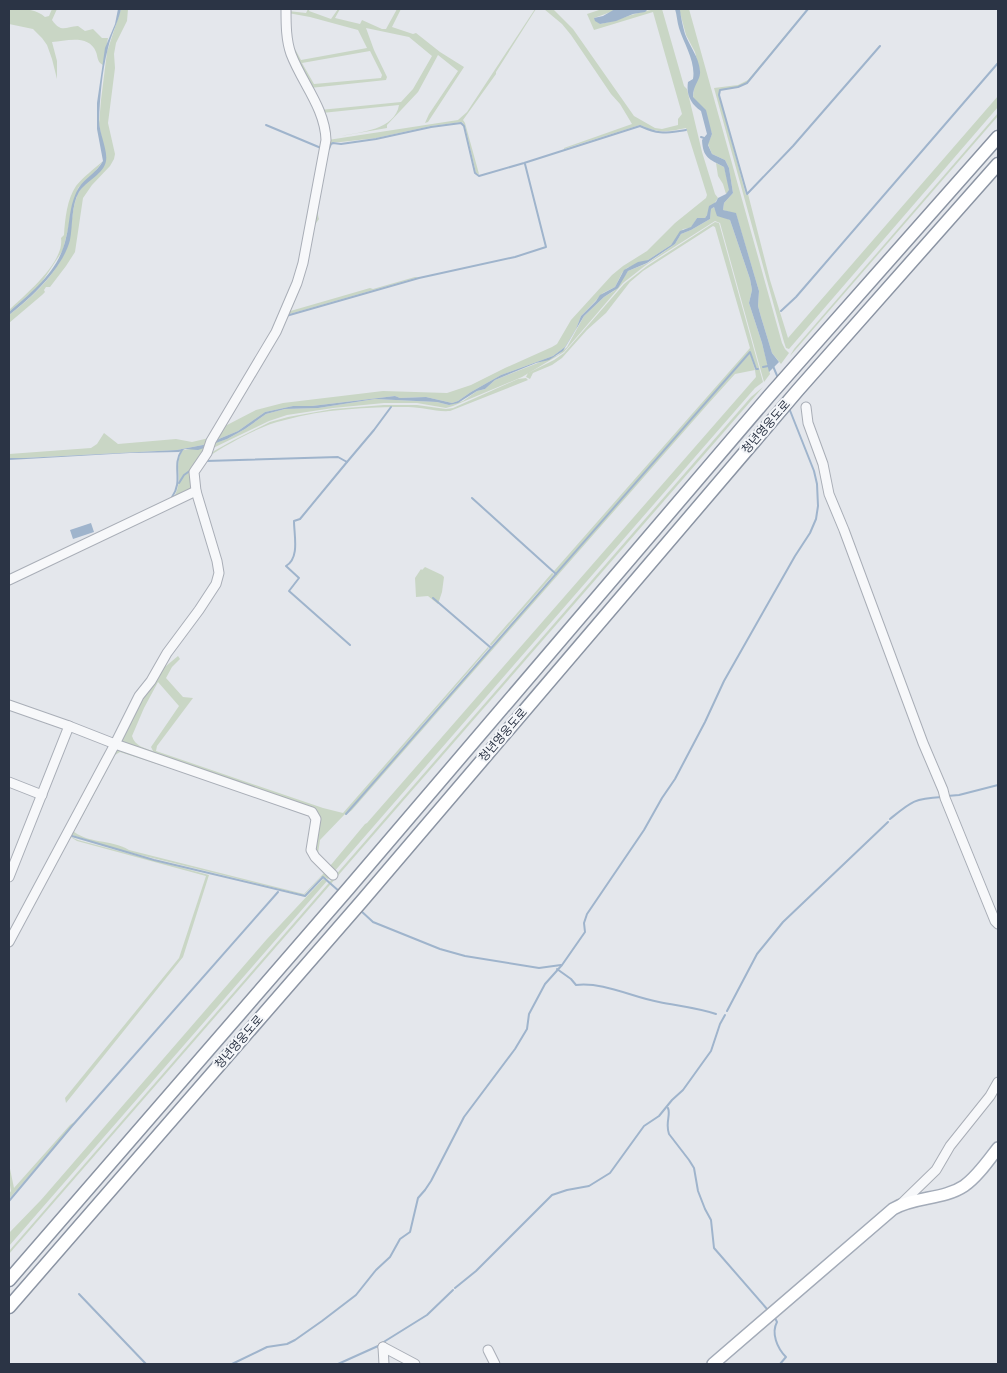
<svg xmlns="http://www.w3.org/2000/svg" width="1007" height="1373" viewBox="0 0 1007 1373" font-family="'PT Sans Narrow','Noto Sans KR',sans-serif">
  <rect width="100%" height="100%" fill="#e4e7ec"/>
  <g fill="#c9d6c5" fill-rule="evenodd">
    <path d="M 9,9 C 22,9 35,8 45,17 L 49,16 L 52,9 L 57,9 L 52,20 C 61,33 65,27 78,26 L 85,31 L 93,29 L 102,38 L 108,38 L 103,65 C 97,62 98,57 96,52 C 89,34 66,41 52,42 L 57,61 L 57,79 L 52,59 L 47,45 L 42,38 L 33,29 L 9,24 Z"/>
    <path d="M 121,9 L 128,9 L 127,21 L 116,43 L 114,54 L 115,68 L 108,123 L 115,154 L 114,159 L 110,166 L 92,185 L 83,198 L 75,252 L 66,266 L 50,287 L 46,287 L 44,290 L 45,292 L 42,295 L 9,323 L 9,315 C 31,298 53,278 65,252 C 73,234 70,214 77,196 C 82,183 97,171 106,160 L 99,124 L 101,100 L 107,52 Z"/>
    <path d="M 308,9 L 310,9 L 309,11 L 331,19 L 338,9 L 340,9 L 335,18 L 360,24 L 362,20 L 382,29 L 386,29 L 397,9 L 401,9 L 392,27 L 413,34 L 416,33 L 440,52 L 464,67 L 428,122 L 425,123 L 429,114 L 458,71 L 438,55 L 418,92 L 387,125 L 387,128 L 341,136 C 360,132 395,130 399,105 L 322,113 L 320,110 L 401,102 L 413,89 L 432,56 L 409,37 L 366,28 L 374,50 L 387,77 L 386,80 L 310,88 L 289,38 L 301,60 L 367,48 L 358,30 L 310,17 L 288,13 L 288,11 L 306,13 ZM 370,51 L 382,75 L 381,78 L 314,84 L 302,63 Z"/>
    <path d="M 535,9 L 536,9 L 496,72 L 496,74 L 463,120 L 465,123 L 479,174 L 476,173 L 465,126 L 462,122 L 431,126 L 376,138 L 341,142 L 333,142 L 330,144 C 326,158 314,207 319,219 L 314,226 L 304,277 L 287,312 L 370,288 L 373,289 L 415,277 L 419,277 L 286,315 L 226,423 L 227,425 L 256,410 L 283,403 L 383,391 L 447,393 L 471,385 L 505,368 L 552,347 L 557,344 L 571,320 L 612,275 L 623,266 L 647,251 L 675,223 L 706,198 L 707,195 L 686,128 C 665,132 661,134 640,125 L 564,149 L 564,148 L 632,124 L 620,104 L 611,94 L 571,35 L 562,24 L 544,9 L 553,9 L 573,29 L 634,116 L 655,128 L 662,129 L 678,125 L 678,119 L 682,114 L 653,12 L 594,30 L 587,14 L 602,9 L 619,9 L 594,18 L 600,24 C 622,20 641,9 662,9 L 684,86 L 687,89 L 702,152 L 715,194 L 718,198 L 705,218 L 697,218 L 691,228 L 683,229 L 671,245 L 648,260 L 627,268 L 622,273 L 615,287 L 603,293 L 581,316 L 576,329 L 565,347 L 553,356 L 501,375 L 471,392 L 458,401 L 452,403 L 426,397 L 400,398 L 395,396 L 312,406 L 293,406 L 265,412 L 238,431 L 214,441 L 298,284 L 328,140 L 458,120 L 467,112 Z"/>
    <polygon points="679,9 689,9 782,343 785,349 789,353 781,364 772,353 761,317 758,306 759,291 736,214 723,210 724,203 733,193 729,168 725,160 712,154 708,144 712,134 703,108 693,98 694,86 700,73 695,52 686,35"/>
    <polygon points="807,9 747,83 738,87 719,90 719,95 746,195 748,194 770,280 788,338 998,96 998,107 789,349 786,348 784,342 714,88 738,85 748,80"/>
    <polygon points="998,113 998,116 790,356 794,349"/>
    <path d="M 103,161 L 94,173 L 78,188 L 63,250 L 40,285 L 9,312 L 9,310 C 25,295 65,262 61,238 L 64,235 C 65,219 67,199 76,186 C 83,177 94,169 103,161 Z"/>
    <polygon points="716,163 724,167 730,190 726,194 723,184 718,176"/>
    <path d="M 714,207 C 717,216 722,216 730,220 L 750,279 L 752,290 L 749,303 L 762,343 L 770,374 L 764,382 L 720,223 L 715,221 L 646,265 L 623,283 L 564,352 L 522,377 L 453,406 L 446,408 L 417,403 L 384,403 L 333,408 L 287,415 L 269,421 L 211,449 L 212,444 L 227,439 L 245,429 L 266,414 L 285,409 L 318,408 L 375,399 L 437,402 L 449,405 L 463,401 L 477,391 L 485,389 L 495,380 L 558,355 L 567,347 L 584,316 L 604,297 L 614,291 L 628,271 L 648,263 L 675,244 L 681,234 L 691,230 L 710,219 L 711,209 Z"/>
    <path d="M 715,222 L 719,223 L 763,382 L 755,388 L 333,873 L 314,852 L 318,818 L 121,743 L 122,733 L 161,668 L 166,666 L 178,656 L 180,659 L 172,667 L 166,678 L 183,697 L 193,698 L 157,746 L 156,751 L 323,808 L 343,813 L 488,647 L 489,648 L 345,814 L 320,840 L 318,853 L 330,866 L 365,824 L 367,823 L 756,377 L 755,370 L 735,374 L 708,404 L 352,810 L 346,815 L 750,353 L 755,370 L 759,369 L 756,368 L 750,351 L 556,573 L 554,571 L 750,348 L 715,227 L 713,226 L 643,271 L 630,282 L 606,313 L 587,330 L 562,358 L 552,365 L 533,373 L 530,379 L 526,377 L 528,373 L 554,360 L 564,353 L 624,284 L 647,266 ZM 158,682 L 179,706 L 151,747 L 153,751 C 144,748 135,746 132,736 L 144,708 Z"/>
    <path d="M 526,378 L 528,380 L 450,411 C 435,412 422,407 408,407 C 367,407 324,409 285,420 C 270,423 256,430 242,437 C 229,444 217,450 206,459 L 214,451 L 232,441 L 270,422 L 288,417 L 333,409 L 384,405 L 417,405 L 446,409 L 453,408 L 518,379 Z"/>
    <polygon points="763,387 9,1254 9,1251 751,397"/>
    <polygon points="104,433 118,444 176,439 192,442 209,438 208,444 177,450 24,458 9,458 9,454 91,448 97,444"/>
    <path d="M 207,447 L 203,454 L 194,491 L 174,497 C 185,478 172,466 183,450 Z"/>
    <polygon points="425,567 442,575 444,577 442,592 438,604 428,596 416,597 415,578 421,569 422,570"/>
    <polygon points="552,573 554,574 491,646 490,644"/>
    <path d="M 121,748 L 309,812 C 320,825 308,840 311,854 L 332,875 L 328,879 L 324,877 L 321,877 L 304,895 L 120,850 L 72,835 L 71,837 L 78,840 L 209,875 L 183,957 L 66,1103 L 65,1098 L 179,958 L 206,876 L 77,841 L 69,836 L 108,760 L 115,751 ZM 120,752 L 307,813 L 313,822 C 309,848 305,851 324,873 L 304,894 L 129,850 C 111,839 87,844 72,830 L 76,828 L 115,755 Z"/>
    <polygon points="323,879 327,881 9,1246 9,1233 41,1200 267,939"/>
    <polygon points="76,1121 9,1199 9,1194 11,1191 9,1179 9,1164 14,1188 70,1125"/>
  </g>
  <g fill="#9fb4cc">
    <path d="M 118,9 L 121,9 C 118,23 111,34 108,48 C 102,71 100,97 99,120 C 99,133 108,150 106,161 C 104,174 86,181 79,192 C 71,205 73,225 70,240 C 63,268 31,298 9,315 L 9,312 C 33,291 59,271 66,238 C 70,223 69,208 76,193 C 81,180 96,174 103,161 L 97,129 L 97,103 L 105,48 L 115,24 Z"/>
    <polygon points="615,9 618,10 648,9 645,12 633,14 616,21 600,24 595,21 594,18 603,16"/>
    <path d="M 675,9 L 679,9 L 680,10 C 681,18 683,27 685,34 C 690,47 699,57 700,71 C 701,80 693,84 693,97 L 706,110 L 712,134 L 708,145 L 712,154 L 725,160 L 729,168 L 733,193 L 724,203 L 723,210 L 736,213 L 759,291 L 758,306 L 761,317 L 772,353 L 779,362 L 769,372 L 762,343 L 749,303 L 752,290 L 750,279 L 730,220 L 717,216 L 714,207 L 711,209 L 710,219 L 691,230 L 681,234 L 675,244 L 647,263 L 628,271 L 618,288 L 604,297 L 584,316 L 563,351 L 549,360 L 536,363 L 495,380 L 485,389 L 477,391 L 458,403 L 449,405 L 437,402 L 375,399 L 318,408 L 285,409 L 266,414 L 245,429 L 227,439 L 213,444 L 214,441 L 238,431 L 265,412 L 293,406 L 312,406 L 395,396 L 400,398 L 426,397 L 452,403 L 458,401 L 471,392 L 501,375 L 553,356 L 565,347 L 576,329 L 581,316 L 596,301 L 600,295 L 615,287 L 624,270 L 638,262 L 648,260 L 671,245 L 680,231 L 691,227 L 697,218 L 705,218 L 707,215 L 709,206 L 716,202 L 718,198 L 726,194 L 729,190 L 724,167 C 709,159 703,158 702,140 L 707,134 L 701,111 C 691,104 686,95 688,82 L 693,79 C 696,62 684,44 679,28 C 677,22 677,15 675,9 Z"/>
    <polygon points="208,444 207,447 198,450 185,449 179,452 130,453 9,460 9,458 24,458 177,450"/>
    <polygon points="91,523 94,532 73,539 70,530"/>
  </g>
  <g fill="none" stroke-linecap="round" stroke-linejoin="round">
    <g stroke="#9fb4cc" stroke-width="2">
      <polyline points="808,9 747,83 738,87 720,90 719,95 747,194 793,146 880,46"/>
      <polyline points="266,125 321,148"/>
      <polyline points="701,137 704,138"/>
      <path d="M 327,150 L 329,149 L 331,144 L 333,143 L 341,144 L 376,139 L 431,127 L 461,123 L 464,126 L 475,173 L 479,176 L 524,163 L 640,126 C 660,135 664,133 686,130"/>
      <polyline points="781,311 796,297 998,63"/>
      <polyline points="286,316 419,278 515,257 546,247 525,164"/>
      <polyline points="773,366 778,378"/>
      <polyline points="763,367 768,366"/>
      <polyline points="206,461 338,457 347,462 374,430 391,407"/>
      <path d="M 347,462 L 300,519 L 294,521 C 294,535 300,558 286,566 L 299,578 L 289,591 L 350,645"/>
      <polyline points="179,483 184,475 191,470"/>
      <path d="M 172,497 C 184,480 171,466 182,450"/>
      <polyline points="472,498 556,574"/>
      <polyline points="433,598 490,647"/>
      <polyline points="947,796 959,795 998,785"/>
      <polyline points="346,814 750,352 756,369 758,369"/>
      <path d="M 890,819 C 912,801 913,799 942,797"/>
      <polyline points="72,836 154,860 305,896 323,877 340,892"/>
      <polyline points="360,910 373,922 440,949 465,956 539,968 561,965"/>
      <path d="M 557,969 L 571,979 L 576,985 C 605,982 631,997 659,1002 C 679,1006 698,1008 716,1014"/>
      <polyline points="727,1011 757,954 783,922 888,822"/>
      <path d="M 668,1108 C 671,1115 665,1123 669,1134 L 689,1160 L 694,1168 L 698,1191 L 705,1209 L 711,1220 L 714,1248 L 767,1309"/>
      <polyline points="9,1201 72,1126 278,892"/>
      <polyline points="455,1288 476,1271 552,1195 567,1190 589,1186 610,1173 644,1126 659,1116 672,1100 683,1090 711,1051 720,1024 725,1015"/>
      <polyline points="79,1294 146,1364"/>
      <path d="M 775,1318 L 777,1322 C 771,1333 777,1348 786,1357 L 780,1364"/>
      <polyline points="382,1343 427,1315 453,1290"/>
      <polyline points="232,1364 267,1347 287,1344 295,1340 322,1321 356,1295 376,1270 390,1257 400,1239 410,1232 418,1198 425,1190 431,1181 464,1117 515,1049 527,1029 529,1014 545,984 562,965 585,932 584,923 587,914 644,830 662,798 675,779 705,722 724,681 795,556 810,533 816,519 818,506 817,484 814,471 789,408"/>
      <polyline points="338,1364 378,1346"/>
    </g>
    <g stroke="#a9aeb7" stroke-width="11">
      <g id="minor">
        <polyline points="806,407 808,423 823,464 829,494 844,530 923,743 943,790 945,798 995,921 998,924"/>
        <polyline points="9,580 196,491"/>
        <polyline points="9,705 69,726"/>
        <polyline points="9,782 42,795"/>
        <path d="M 9,877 L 69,726 L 115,744 L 139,696 L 151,681 L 167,653 L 199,610 L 216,584 L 219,573 L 217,561 L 196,491 L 194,472 L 207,453 L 211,441 L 276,332 L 297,283 L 303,263 L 326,140 C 325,108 302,83 291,54 C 286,40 286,24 286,9"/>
        <polyline points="9,942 115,744 312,812 316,819 311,850 315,857 333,875"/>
        <polyline points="901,1204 936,1170 950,1146 990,1096 998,1082"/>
        <polyline points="383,1347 415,1364"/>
        <polyline points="383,1347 384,1364"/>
        <polyline points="488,1350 495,1364"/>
      </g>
    </g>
    <g stroke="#a3abb8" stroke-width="14">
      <path id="major" d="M 713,1364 L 893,1209 C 915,1196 943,1200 964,1186 C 977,1177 988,1161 998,1148"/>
    </g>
    <g stroke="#8b94a3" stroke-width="15">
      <g id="highway">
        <polyline points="9,1280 348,889 769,396 998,137"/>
        <polyline points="9,1307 362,901 798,390 998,164"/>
      </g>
    </g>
    <use href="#minor" stroke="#f7f8fa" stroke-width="9"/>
    <use href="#major" stroke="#fff" stroke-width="11"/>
    <use href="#highway" stroke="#fff" stroke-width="12"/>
  </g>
  <g text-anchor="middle" stroke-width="4" stroke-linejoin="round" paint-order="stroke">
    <g font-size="12" fill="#2b3445" stroke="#f4f6f9">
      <text transform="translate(766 427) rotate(-49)" y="4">청년영웅도로</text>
      <text transform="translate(503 735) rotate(-49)" y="4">청년영웅도로</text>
      <text transform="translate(239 1042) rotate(-49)" y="4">청년영웅도로</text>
    </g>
  </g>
  <rect width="1007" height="1373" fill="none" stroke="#2b3445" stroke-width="20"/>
</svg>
